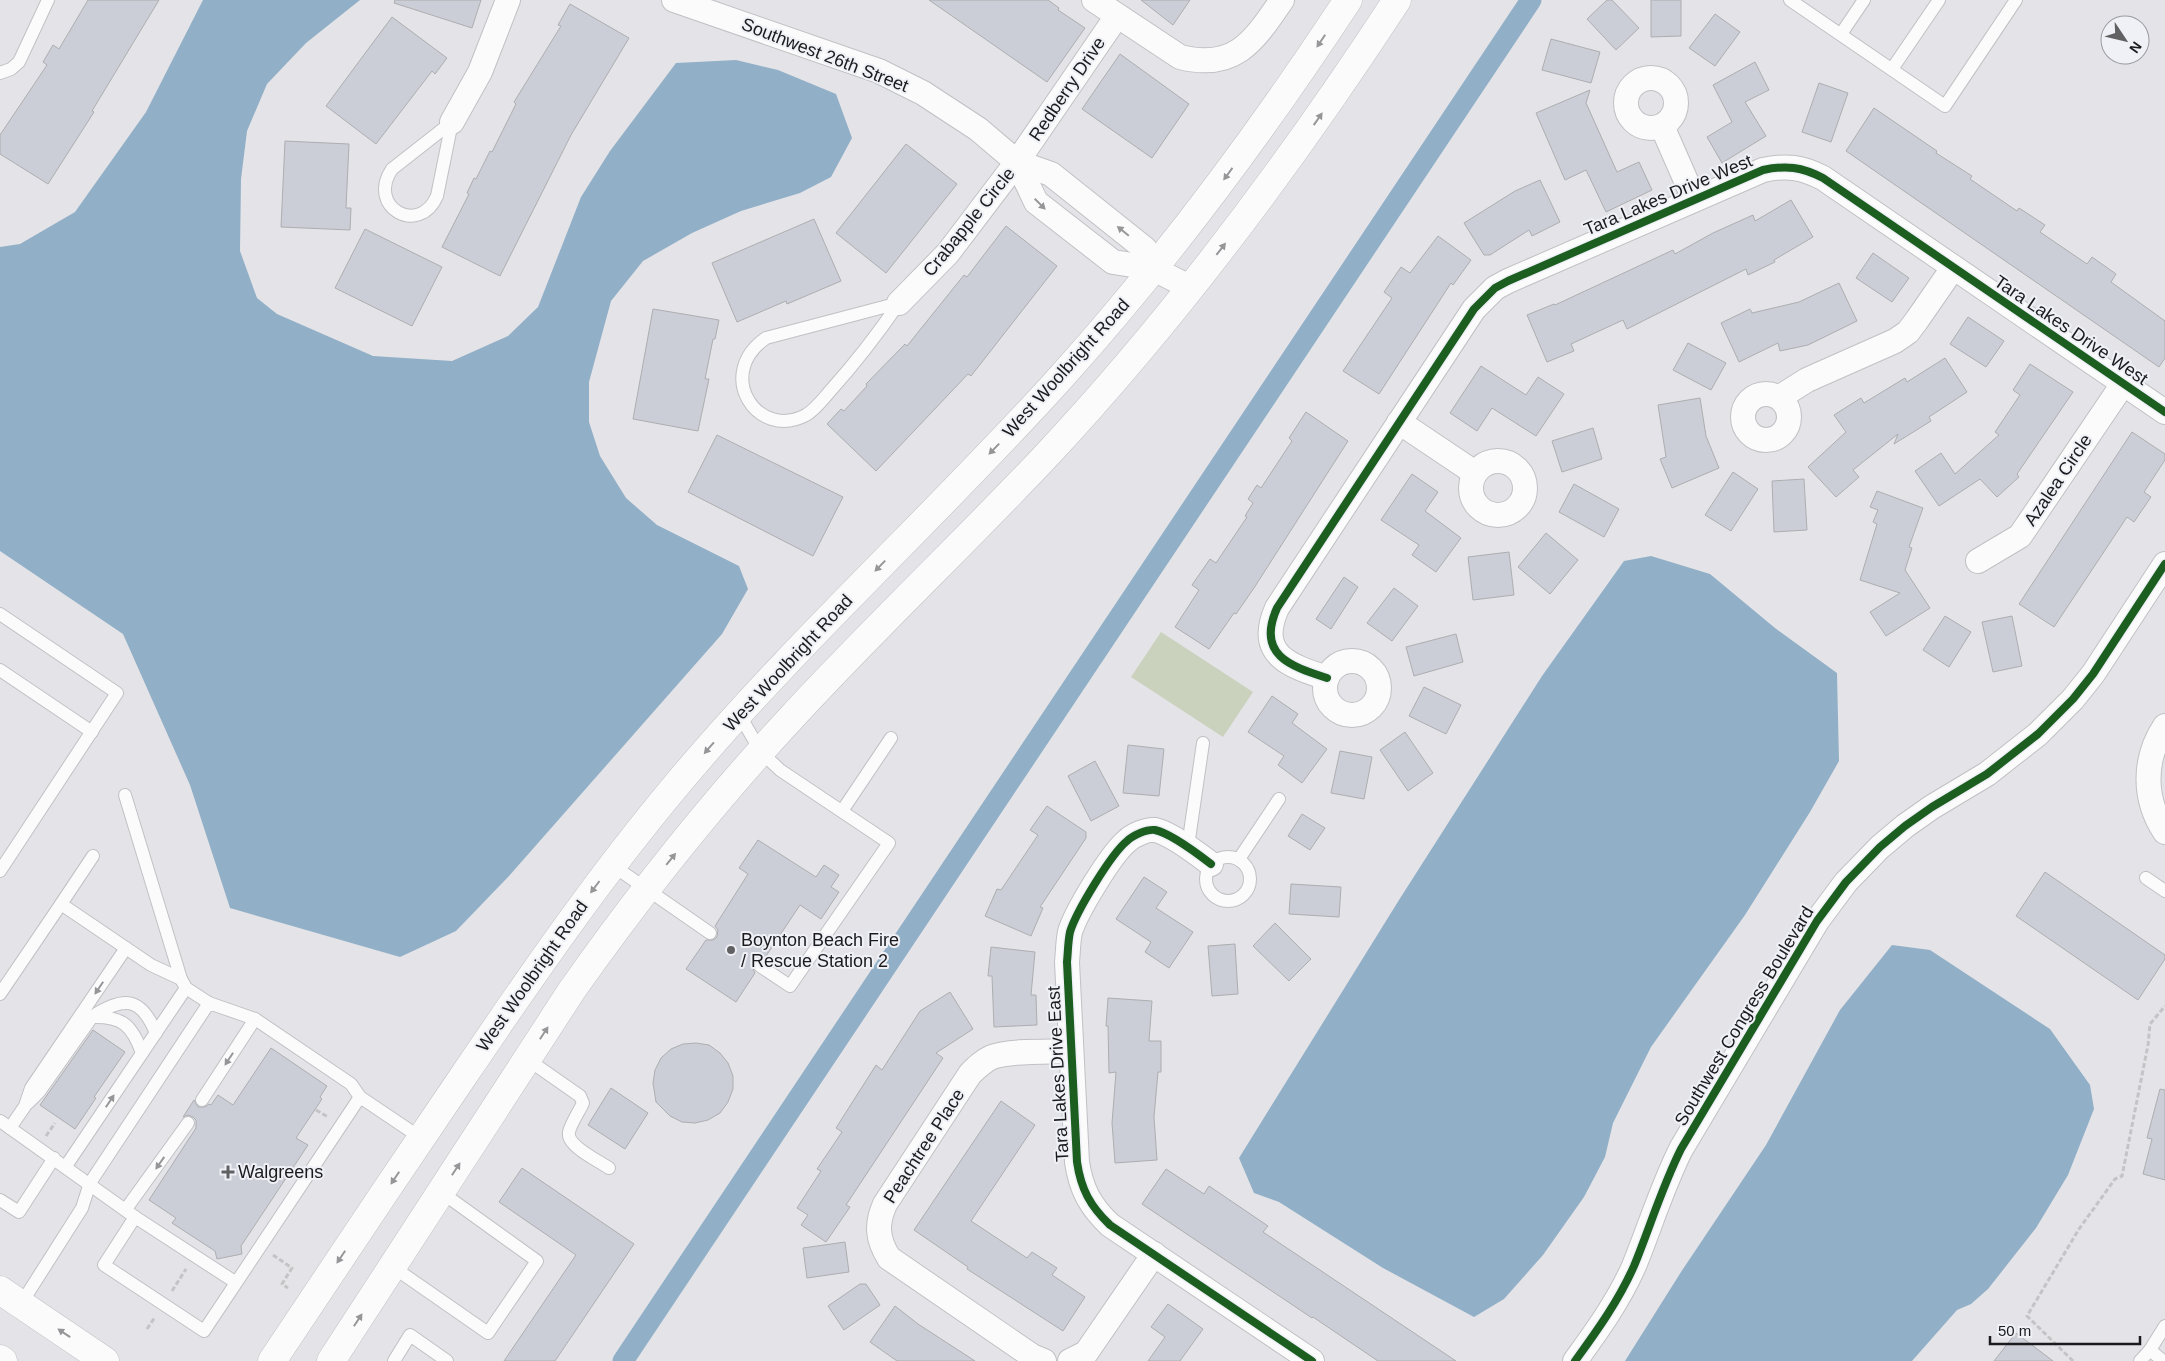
<svg xmlns="http://www.w3.org/2000/svg" width="2165" height="1361" viewBox="0 0 2165 1361" font-family="Arial,sans-serif">
  <rect width="100%" height="100%" fill="#e4e4e8"/>
  <polygon fill="#cad2be" points="1161,632 1253,692 1223,737 1131,677"/>
  <g fill="#91afc6">
    <polygon points="203,0 360,0 306,43 267,84 247,131 241,179 240,251 257,298 277,314 373,356 452,361 508,336 538,307 581,197 610,151 676,63 736,60 778,70 836,94 852,138 831,177 800,193 741,211 692,233 643,261 611,301 589,382 589,422 600,456 626,498 657,525 739,566 748,589 722,634 509,876 456,931 400,957 230,908 190,785 123,634 0,551 0,247 20,244 75,212 146,112"/>
    <polygon points="1651,556 1710,574 1775,628 1837,673 1839,761 1810,812 1745,915 1651,1047 1613,1123 1605,1157 1584,1197 1543,1255 1504,1299 1474,1317 1383,1268 1279,1202 1254,1193 1239,1158 1399,900 1542,676 1624,561"/>
    <polygon points="1892,945 1930,950 2050,1029 2090,1085 2094,1109 2068,1175 2036,1228 1988,1289 1971,1304 1957,1310 1912,1361 1625,1361 1681,1272 1766,1145 1840,1010"/>
  </g>
  <g fill="none" stroke-linecap="round" stroke-linejoin="round">
    <polyline stroke="#91afc6" stroke-width="21" points="623,1361 1531,0"/>
  </g>
  <g fill="#cbcdd7" stroke="#adaeb0">
    <polygon points="88,0 159,0 92,111 94,112 48,184 0,154 0,135 47,65 43,62 53,45 59,49"/>
    <polygon points="395,0 481,0 472,28 394,3"/>
    <polygon points="929,0 1048,0 1059,8 1058,10 1085,28 1047,82"/>
    <polygon points="1141,0 1190,0 1173,25"/>
    <polygon points="1607,0 1612,0 1639,28 1616,50 1587,19"/>
    <polygon points="1651,0 1681,0 1681,36 1651,37"/>
    <polygon points="570,4 629,38 571,135 500,276 442,247 469,194 467,193 474,178 476,179 490,151 492,152 516,104 514,102 561,26 558,25"/>
    <polygon points="1715,14 1740,32 1715,66 1689,48"/>
    <polygon points="392,17 447,58 435,74 432,71 376,144 326,106"/>
    <polygon points="1551,39 1600,52 1591,83 1542,70"/>
    <polygon points="1120,54 1189,104 1152,158 1082,109"/>
    <polygon points="1755,62 1769,90 1745,102 1766,136 1722,163 1707,137 1732,122 1713,85"/>
    <polygon points="1819,83 1848,93 1831,142 1802,132"/>
    <polygon points="1590,90 1586,103 1617,172 1639,162 1652,190 1606,212 1586,170 1565,180 1536,113"/>
    <polygon points="1874,108 1937,151 1936,153 1972,176 1970,179 2017,211 2019,208 2045,225 2040,232 2087,264 2092,257 2116,274 2111,282 2165,321 2165,358 2159,367 1846,151"/>
    <polygon points="285,141 349,144 346,208 351,208 350,230 281,227"/>
    <polygon points="906,144 957,184 886,273 836,233"/>
    <polygon points="1540,180 1560,222 1532,236 1529,230 1490,255 1484,255 1464,223 1515,191"/>
    <polygon points="1791,200 1813,237 1774,260 1775,262 1748,275 1746,269 1627,329 1623,320 1571,344 1574,351 1547,362 1527,315 1554,304 1555,305 1673,250 1675,254 1713,233 1753,215 1755,221"/>
    <polygon points="814,219 841,281 787,304 786,301 737,322 712,263"/>
    <polygon points="1006,226 1057,266 971,376 968,374 876,471 827,424 841,409 844,411 867,386 866,384 905,344 907,346 964,275 967,277"/>
    <polygon points="365,229 442,267 412,326 335,288"/>
    <polygon points="1438,236 1471,260 1453,285 1451,283 1379,394 1343,371 1392,298 1384,292 1401,267 1410,273"/>
    <polygon points="1873,253 1909,278 1892,302 1856,278"/>
    <polygon points="1839,283 1857,321 1808,345 1780,351 1778,343 1739,362 1721,323 1750,309 1752,313 1799,302"/>
    <polygon points="653,309 719,320 715,339 713,339 705,379 709,379 698,431 633,419"/>
    <polygon points="1968,317 2004,341 1986,367 1950,344"/>
    <polygon points="1688,343 1726,363 1711,390 1673,370"/>
    <polygon points="1945,358 1967,392 1929,417 1931,421 1894,444 1898,434 1853,470 1859,477 1836,497 1808,467 1846,432 1834,415 1861,398 1864,403 1905,378 1907,382"/>
    <polygon points="2030,364 2073,392 2017,474 2019,477 1997,497 1980,479 1939,506 1915,471 1941,453 1955,474 1999,435 1995,432 2020,395 2013,390"/>
    <polygon points="1481,366 1526,395 1538,377 1564,394 1536,436 1492,408 1477,431 1450,413"/>
    <polygon points="1700,398 1706,436 1719,468 1672,488 1660,459 1666,457 1658,405"/>
    <polygon points="1306,412 1348,441 1254,588 1236,614 1234,613 1209,649 1175,627 1199,590 1192,585 1210,559 1216,563 1247,517 1245,516 1253,503 1248,499 1257,485 1261,488 1292,441 1289,438"/>
    <polygon points="1593,428 1602,459 1562,472 1552,441"/>
    <polygon points="2132,432 2165,454 2165,460 2144,492 2151,497 2134,522 2127,517 2054,627 2019,604"/>
    <polygon points="717,435 843,497 813,556 688,492"/>
    <polygon points="1733,472 1758,489 1731,531 1705,515"/>
    <polygon points="1412,474 1438,492 1425,511 1461,538 1436,572 1412,555 1419,545 1381,520"/>
    <polygon points="1804,479 1807,530 1774,532 1772,481"/>
    <polygon points="1574,484 1619,509 1604,537 1559,512"/>
    <polygon points="1877,491 1923,508 1909,547 1912,548 1905,570 1930,608 1886,636 1870,612 1900,593 1860,580 1877,524 1873,522 1878,510 1870,507"/>
    <polygon points="1546,533 1578,560 1550,594 1518,567"/>
    <polygon points="1509,552 1514,595 1473,600 1468,557"/>
    <polygon points="1344,577 1358,587 1331,629 1316,619"/>
    <polygon points="1394,588 1418,606 1392,641 1367,623"/>
    <polygon points="1945,616 1971,632 1949,667 1923,650"/>
    <polygon points="2012,616 2022,666 1993,672 1982,622"/>
    <polygon points="1456,634 1463,662 1414,676 1406,647"/>
    <polygon points="1424,687 1461,705 1446,734 1409,716"/>
    <polygon points="1272,696 1298,714 1292,723 1327,749 1302,783 1278,765 1284,756 1248,732"/>
    <polygon points="1405,732 1433,773 1408,791 1380,750"/>
    <polygon points="1128,745 1164,749 1159,796 1123,793"/>
    <polygon points="1340,751 1372,757 1364,799 1331,793"/>
    <polygon points="1095,761 1119,806 1091,821 1068,776"/>
    <polygon points="1047,806 1086,832 1086,838 1040,907 1043,908 1031,936 985,916 997,889 1001,890 1038,835 1030,830"/>
    <polygon points="1302,814 1325,828 1310,850 1288,836"/>
    <polygon points="758,840 816,877 824,865 839,875 831,887 839,892 821,919 800,905 764,959 757,959 753,962 753,969 755,973 736,1002 686,969 706,940 713,940 717,937 718,930 715,926 748,874 739,868"/>
    <polygon points="2045,872 2165,955 2165,959 2138,1000 2016,916"/>
    <polygon points="1144,877 1167,892 1156,908 1193,932 1169,968 1145,952 1151,942 1116,919"/>
    <polygon points="1291,884 1341,887 1339,917 1289,914"/>
    <polygon points="1275,923 1311,959 1289,981 1253,946"/>
    <polygon points="1235,944 1238,994 1212,996 1208,946"/>
    <polygon points="991,947 1035,952 1031,995 1036,995 1037,1025 994,1027 992,976 988,976"/>
    <polygon points="950,992 973,1029 936,1053 943,1058 846,1205 850,1207 826,1242 801,1225 808,1215 797,1208 821,1171 817,1169 842,1132 836,1128 876,1065 882,1070 920,1011"/>
    <polygon points="1108,998 1152,1001 1149,1041 1161,1041 1161,1072 1158,1072 1154,1117 1157,1160 1115,1163 1112,1123 1116,1072 1109,1073 1108,1026 1106,1026"/>
    <polygon points="93,1030 125,1052 94,1097 96,1098 75,1129 40,1105"/>
    <polygon points="696,1043 709,1045 720,1053 728,1063 733,1076 733,1089 728,1102 720,1113 708,1120 695,1123 682,1122 670,1116 656,1102 653,1083 655,1070 661,1058 671,1049 683,1044"/>
    <polygon points="271,1048 327,1086 320,1097 322,1099 296,1138 308,1145 241,1246 242,1254 217,1259 215,1251 172,1223 176,1218 149,1200 196,1128 196,1120 193,1117 188,1115 183,1117 194,1100 198,1107 205,1107 209,1104 211,1105 218,1095 233,1105"/>
    <polygon points="611,1088 648,1113 625,1149 588,1125"/>
    <polygon points="2160,1089 2165,1090 2165,1180 2143,1174 2152,1139 2147,1138"/>
    <polygon points="1001,1101 1035,1125 971,1221 1027,1258 1032,1252 1057,1268 1052,1275 1085,1297 1063,1331 967,1269 968,1267 914,1230"/>
    <polygon points="522,1168 634,1244 555,1361 504,1361 576,1255 499,1202"/>
    <polygon points="1166,1169 1204,1194 1209,1186 1268,1226 1263,1232 1456,1361 1378,1361 1313,1317 1312,1318 1142,1204"/>
    <polygon points="845,1242 849,1272 807,1278 803,1248"/>
    <polygon points="860,1284 866,1284 880,1305 844,1330 828,1306"/>
    <polygon points="1168,1304 1203,1329 1180,1361 1148,1361 1165,1337 1151,1327"/>
    <polygon points="895,1306 918,1324 975,1361 897,1361 870,1342"/>
    <polygon points="2016,1333 2053,1361 1994,1361"/>
  </g>
  <g fill="none" stroke-linecap="round" stroke-linejoin="round">
    <g stroke="#c0c1c4" stroke-width="14">
      <g id="lane">
        <polyline points="1790,0 1945,106 2016,0"/>
        <polyline points="1841,34 1864,0"/>
        <polyline points="1892,69 1939,0"/>
        <polyline points="0,73 11,69 19,62 48,0"/>
        <path d="M 452,122 L 437,196 C 419,237 366,207 392,169 Z"/>
        <path d="M 899,303 C 877,335 857,361 831,390 C 823,399 816,409 806,415 C 757,441 714,374 766,338 Z"/>
        <polyline points="0,614 117,693 0,871"/>
        <polyline points="0,670 92,732"/>
        <polyline points="739,714 761,752 780,770 889,843 790,986 760,966"/>
        <polyline points="125,795 181,979 186,988 209,1003"/>
        <polyline points="842,811 891,738"/>
        <polyline points="1188,846 1203,743"/>
        <circle cx="1228" cy="879" r="22"/>
        <polyline points="1239,859 1279,799"/>
        <polyline points="612,865 710,933"/>
        <polyline points="2146,878 2165,891"/>
        <polyline points="61,904 93,856"/>
        <polyline points="0,994 61,904 151,965 181,979"/>
        <path d="M 93,1016 C 124,996 141,997 156,1033"/>
        <path d="M 527,1059 L 580,1096 L 583,1103 C 579,1112 571,1123 569,1132 C 566,1146 599,1161 609,1168"/>
        <polyline points="202,1100 255,1019"/>
        <path d="M 28,1103 L 39,1092 L 92,1017 C 122,1016 132,1025 142,1053"/>
        <polyline points="0,1121 135,1217"/>
        <polyline points="10,1128 25,1106 31,1088 126,948"/>
        <polyline points="66,1166 186,988"/>
        <polyline points="0,1200 19,1212 54,1158"/>
        <polyline points="126,1209 188,1123"/>
        <polyline points="393,1267 488,1333 537,1261 441,1192"/>
        <polyline points="235,1282 135,1217 104,1265 204,1331 360,1097"/>
        <polyline points="21,1304 82,1208 90,1183 209,1003 255,1019 351,1084 360,1097 421,1138"/>
        <polyline points="394,1361 410,1335 447,1361"/>
        <polyline points="2140,1361 2150,1350"/>
        <polyline points="2163,1361 2150,1350 2165,1326"/>
      </g>
    </g>
    <g stroke="#c0c1c4" stroke-width="26">
      <g id="street">
        <polyline points="674,0 879,71 923,93 978,129 1017,162 1051,174 1145,249 1152,268"/>
        <path d="M 1094,0 L 1180,57 C 1235,71 1254,41 1282,0"/>
        <circle cx="1651" cy="103" r="25"/>
        <polyline points="452,122 480,72 508,0"/>
        <polyline points="1662,126 1694,199"/>
        <polyline points="1017,162 1036,202 1113,262 1152,268 1191,288"/>
        <polyline points="899,303 948,253 1017,162 1117,16"/>
        <circle cx="1766" cy="417" r="23"/>
        <polyline points="1780,397 1807,380 1895,341 1908,332 1917,320 1953,268"/>
        <polyline points="1399,422 1475,473"/>
        <circle cx="1498" cy="488" r="27"/>
        <polyline points="1978,561 2020,536 2123,384"/>
        <circle cx="1352" cy="688" r="27"/>
        <path d="M 1327,678 C 1290,666 1256,655 1277,608 L 1474,309 L 1495,288 L 1508,281 L 1763,170 C 1786,165 1802,167 1823,178 L 2165,412"/>
        <path d="M 2165,726 C 2143,759 2143,799 2165,832"/>
        <path d="M 1211,864 C 1198,854 1170,833 1155,830 C 1147,829 1133,835 1127,841 C 1111,854 1076,912 1070,932 C 1068,941 1068,952 1067,962 L 1077,1162 C 1081,1189 1090,1206 1110,1225 L 1312,1361"/>
        <path d="M 1044,1361 L 1032,1356 L 889,1258 C 877,1239 876,1224 885,1204 L 970,1074 C 977,1067 983,1061 992,1057 C 1011,1050 1050,1052 1071,1051"/>
        <polyline points="1070,1361 1086,1353 1154,1254"/>
        <path d="M 1575,1361 C 1597,1331 1619,1300 1634,1266 C 1650,1227 1662,1187 1681,1149 L 1817,921 L 1846,882 L 1880,847 L 1905,826 L 1932,807 L 1987,774 L 2038,734 L 2073,699 L 2093,674 L 2165,564"/>
      </g>
    </g>
    <g stroke="#c0c1c4" stroke-width="29">
      <g id="secondary">
        <polyline points="0,1290 105,1361"/>
        <polyline points="0,1359 3,1361"/>
        <path d="M 272,1361 C 335,1266 398,1172 462,1078 C 531,976 600,876 679,782 C 799,639 938,514 1063,375 C 1168,258 1262,131 1348,0"/>
        <path d="M 331,1361 L 572,990 C 639,895 712,803 792,717 C 874,628 962,545 1045,457 C 1177,316 1292,161 1397,0"/>
      </g>
    </g>
    <g stroke="#c4c4c6" stroke-width="3" stroke-dasharray="5 2.5" stroke-linecap="butt">
      <polyline points="316,1110 328,1117"/>
      <polyline points="46,1136 55,1123"/>
      <polyline points="273,1255 292,1268 282,1284 288,1288"/>
      <polyline points="172,1291 186,1269"/>
      <polyline points="147,1329 155,1317"/>
      <polyline points="2073,1361 2027,1316 2079,1229 2115,1179 2122,1176 2148,1045 2150,1024 2165,1006"/>
    </g>
    <use href="#lane" stroke="#fbfbfc" stroke-width="12"/>
    <use href="#street" stroke="#fbfbfc" stroke-width="24"/>
    <use href="#secondary" stroke="#fbfbfc" stroke-width="28"/>
    <g stroke="#eff1f7" stroke-width="11">
      <g id="cycleway">
        <path d="M 1327,678 C 1290,666 1256,655 1277,608 L 1474,309 L 1495,288 L 1508,281 L 1763,170 C 1786,165 1802,167 1823,178 L 2165,412"/>
        <path d="M 1211,864 C 1198,854 1170,833 1155,830 C 1147,829 1133,835 1127,841 C 1111,854 1076,912 1070,932 C 1068,941 1068,952 1067,962 L 1077,1162 C 1081,1189 1090,1206 1110,1225 L 1312,1361"/>
        <path d="M 1575,1361 C 1597,1331 1619,1300 1634,1266 C 1650,1227 1662,1187 1681,1149 L 1817,921 L 1846,882 L 1880,847 L 1905,826 L 1932,807 L 1987,774 L 2038,734 L 2073,699 L 2093,674 L 2165,564"/>
      </g>
    </g>
    <use href="#cycleway" stroke="#1b5e20" stroke-width="8"/>
  </g>
  <defs><path id="oneway-solid" d="M-6-.8H1V-3.2L6.5 0L1 3.2V.8H-6Z" transform="scale(1.25)"/></defs>
  <g fill="#969698">
    <use href="#oneway-solid" transform="translate(1321 41) rotate(124)"/>
    <use href="#oneway-solid" transform="translate(1318 119) rotate(-55)"/>
    <use href="#oneway-solid" transform="translate(1228 174) rotate(126)"/>
    <use href="#oneway-solid" transform="translate(1040 204) rotate(45)"/>
    <use href="#oneway-solid" transform="translate(1123 231) rotate(-141)"/>
    <use href="#oneway-solid" transform="translate(1221 249) rotate(-52)"/>
    <use href="#oneway-solid" transform="translate(994 449) rotate(134)"/>
    <use href="#oneway-solid" transform="translate(880 566) rotate(134)"/>
    <use href="#oneway-solid" transform="translate(709 748) rotate(131)"/>
    <use href="#oneway-solid" transform="translate(671 859) rotate(-51)"/>
    <use href="#oneway-solid" transform="translate(595 887) rotate(127)"/>
    <use href="#oneway-solid" transform="translate(99 988) rotate(124)"/>
    <use href="#oneway-solid" transform="translate(544 1033) rotate(-57)"/>
    <use href="#oneway-solid" transform="translate(229 1059) rotate(123)"/>
    <use href="#oneway-solid" transform="translate(110 1101) rotate(-56)"/>
    <use href="#oneway-solid" transform="translate(160 1163) rotate(125)"/>
    <use href="#oneway-solid" transform="translate(456 1169) rotate(-57)"/>
    <use href="#oneway-solid" transform="translate(395 1178) rotate(124)"/>
    <use href="#oneway-solid" transform="translate(341 1257) rotate(124)"/>
    <use href="#oneway-solid" transform="translate(358 1320) rotate(-57)"/>
    <use href="#oneway-solid" transform="translate(64 1333) rotate(-146)"/>
  </g>
  <g fill="#616164" stroke="#eff1f7" stroke-width="2">
    <circle cx="731" cy="950" r="5"/>
    <path d="M225.5 1164.5h5v5h5v5h-5v5h-5v-5h-5v-5h5z"/>
  </g>
  <g text-anchor="middle" stroke-width="4" stroke-linejoin="round" paint-order="stroke">
    <g font-size="18" fill="#1b1b1d" stroke="#eff1f7">
      <text transform="translate(825 55) rotate(21)" y="6">Southwest 26th Street</text>
      <text transform="translate(1067 89) rotate(-56)" y="6">Redberry Drive</text>
      <text transform="translate(1668 195) rotate(-23)" y="6">Tara Lakes Drive West</text>
      <text transform="translate(969 222) rotate(-51)" y="6">Crabapple Circle</text>
      <text transform="translate(2071 330) rotate(34)" y="6">Tara Lakes Drive West</text>
      <text transform="translate(1066 368) rotate(-48)" y="6">West Woolbright Road</text>
      <text transform="translate(2058 480) rotate(-56)" y="6">Azalea Circle</text>
      <text transform="translate(788 663) rotate(-47)" y="6">West Woolbright Road</text>
      <text transform="translate(532 976) rotate(-55)" y="6">West Woolbright Road</text>
      <text transform="translate(1744 1016) rotate(-59)" y="6">Southwest Congress Boulevard</text>
      <text transform="translate(1058 1074) rotate(-93)" y="6">Tara Lakes Drive East</text>
      <text transform="translate(924 1146) rotate(-57)" y="6">Peachtree Place</text>
    </g>
    <g font-size="18" fill="#1b1b1d" stroke="#eff1f7" text-anchor="start">
      <text x="741" y="946">Boynton Beach Fire<tspan x="741" dy="21">/ Rescue Station 2</tspan></text>
      <text x="238" y="1178">Walgreens</text>
    </g>
  </g>
  <g transform="translate(2125 40) rotate(125)"><circle r="24" fill="#eff1f7" stroke="#9a9ba0"/>
  <path d="M0-4L9 19L0 12L-9 19Z" fill="#616164"/>
  <text y="-8" font-size="14" font-weight="bold" text-anchor="middle" fill="#1b1b1d">N</text>
  </g>
  <path d="M1990 1336v8h150v-8" fill="none" stroke="#1b1b1d" stroke-width="2.5"/>
  <text x="1998" y="1336" font-size="15" fill="#1b1b1d" stroke="#eff1f7" stroke-width="4" paint-order="stroke">50 m</text>
</svg>
